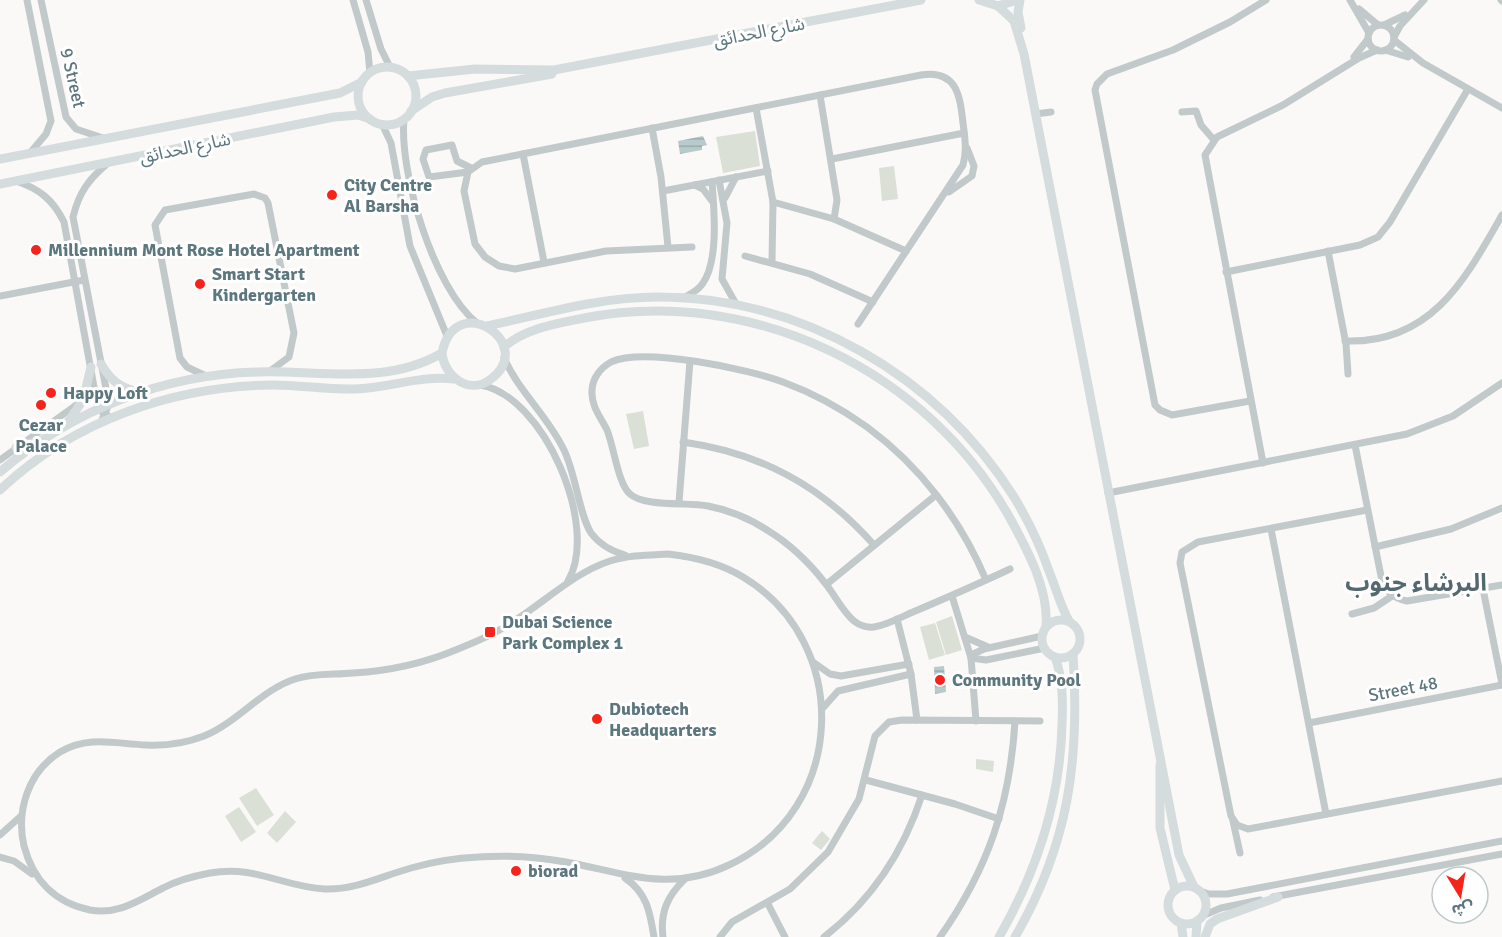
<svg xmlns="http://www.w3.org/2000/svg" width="1502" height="937" viewBox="0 0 1502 937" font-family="Signika,'Noto Sans Arabic',sans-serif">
  <defs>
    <pattern id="water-rules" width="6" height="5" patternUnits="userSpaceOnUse" patternTransform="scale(1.5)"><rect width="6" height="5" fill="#b8cbcc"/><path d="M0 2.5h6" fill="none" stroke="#99aaab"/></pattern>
  </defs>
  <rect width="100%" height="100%" fill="#faf9f7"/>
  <g fill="#dbe0d6">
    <polygon points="755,131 760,166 723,173 716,137"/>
    <polygon points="894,166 898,199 882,201 879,168"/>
    <polygon points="643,411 649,446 634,449 626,414"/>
    <polygon points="952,616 962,650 946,655 936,622"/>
    <polygon points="935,623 945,655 929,660 920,627"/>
    <polygon points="976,759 994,761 993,772 976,769"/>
    <polygon points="256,788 274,815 257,826 239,798"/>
    <polygon points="239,807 256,832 241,842 225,816"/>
    <polygon points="285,811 296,822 277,843 267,833"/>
    <polygon points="822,831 830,839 821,850 812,843"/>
  </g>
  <g fill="url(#water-rules)">
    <polygon points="703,136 707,145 702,146 702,150 680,154 678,141"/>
    <polygon points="944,666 946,692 935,694 934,667"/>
  </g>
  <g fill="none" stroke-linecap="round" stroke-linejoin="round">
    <g stroke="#c2c9cb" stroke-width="7">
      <polyline points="27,0 51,121 46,134 30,153"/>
      <polyline points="41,0 66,117 76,129 103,138"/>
      <polyline points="353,0 368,52 370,73"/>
      <polyline points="366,0 381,49 390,67"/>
      <polyline points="1350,0 1369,33"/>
      <polyline points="1501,0 1502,1"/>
      <polyline points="1359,9 1378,25"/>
      <polyline points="1384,25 1405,15"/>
      <circle cx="1381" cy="38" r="13"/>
      <polyline points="1394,37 1400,26 1424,0"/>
      <polyline points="1394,40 1423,63 1502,108"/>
      <polyline points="1385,50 1408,57"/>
      <polyline points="1354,57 1368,39"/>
      <polyline points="820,95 837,200 834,219"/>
      <polyline points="756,108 773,202 772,262"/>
      <polyline points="1182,112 1196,111 1201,125 1214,140"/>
      <polyline points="1035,114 1051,112"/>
      <path d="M 404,119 C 399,173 434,289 477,323"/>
      <polyline points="382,124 391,143 410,246 447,336"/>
      <polyline points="652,128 661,177 668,247"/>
      <polyline points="523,154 544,262"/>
      <polyline points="832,159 964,133"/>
      <polyline points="468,172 429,177 423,159 426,150 452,145 457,161 471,168"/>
      <polyline points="719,180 727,223 722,279 736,304"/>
      <path d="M 16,181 C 40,189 53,200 64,222 L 98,409 L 110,417"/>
      <polyline points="695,185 703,189 712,201"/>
      <polyline points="663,191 768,171"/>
      <polyline points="949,192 972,176 974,166 967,148"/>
      <polyline points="725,198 736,177"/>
      <polyline points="773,202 834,219 906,251"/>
      <path d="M 692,247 L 606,251 L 515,269 L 499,266 L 485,257 L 475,244 L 464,191 L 468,172 L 482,162 L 921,75 C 957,69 960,96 963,123 C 965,138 967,151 963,165 L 858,324"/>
      <polyline points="1328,251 1346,344 1348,374"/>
      <polyline points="745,256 810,274 873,302"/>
      <polyline points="1226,272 1360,245 1378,237 1390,222 1468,89"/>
      <polyline points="0,296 84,280"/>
      <path d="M 685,297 C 692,293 699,290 703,283 C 719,260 714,209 712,182"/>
      <path d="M 1345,341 C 1431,344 1465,280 1502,215"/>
      <path d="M 504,358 C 519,392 548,416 564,450 C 576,475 579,514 591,533 C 600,545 611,551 625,555"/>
      <polyline points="206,376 187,367 180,358 155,225 165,210 254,194 265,198 268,203 294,333 289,357 270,371"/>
      <path d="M 480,385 C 544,395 600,527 568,581"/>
      <polyline points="1250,401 1172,415 1160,410 1155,405 1095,90 1097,84 1107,74 1173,50 1230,22 1266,0"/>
      <path d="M 101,422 L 109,404 L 73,217 C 79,192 89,179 108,163"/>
      <path d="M 683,442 C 761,453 822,486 874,545"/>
      <path d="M 1355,445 L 1381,576 C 1384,591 1393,598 1407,601 L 1502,585"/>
      <polyline points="0,460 79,403"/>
      <polyline points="1263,463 1205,155 1217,137 1283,105 1359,58 1377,50"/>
      <polyline points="1108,493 1407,434 1453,416 1502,383"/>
      <polyline points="679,502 690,361"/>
      <polyline points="1367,510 1198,542 1182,552 1180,563 1231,816 1237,825 1248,829 1502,781"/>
      <polyline points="1271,529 1326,814"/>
      <polyline points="1375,547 1451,529 1502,508"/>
      <path d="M 668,554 C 695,557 720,563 743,577 C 853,643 847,810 729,865 C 670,893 625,873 566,862 C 538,857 507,855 478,857 C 456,858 432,862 411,868 C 382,876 356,890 325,889 C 283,887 256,865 210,873 C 194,876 178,880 163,888 C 139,900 119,915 90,910 C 55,903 33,880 24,846 C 16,811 28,772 60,752 C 89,735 116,744 146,745 C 165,746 186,743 204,736 C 238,722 261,690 295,679 C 314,673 334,675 353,673 C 389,671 425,663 458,649 C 476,642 495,634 511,623 C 544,603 573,573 610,561 C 629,555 649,555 668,554 Z"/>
      <path d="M 986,580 C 961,520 920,466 867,427 C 842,409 813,393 783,382 C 749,369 644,347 611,362 C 600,368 592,379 592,391 C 591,406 601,418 607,430 C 614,447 618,484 630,494 C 644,507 688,502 708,506 C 728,510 749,518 767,530 C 790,544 808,561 825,583 C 835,595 842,611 854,621 C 859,625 867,628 874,627 C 887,625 901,617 913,612 C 946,598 978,584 1010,569"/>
      <polyline points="827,584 936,495"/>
      <polyline points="1483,589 1502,684"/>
      <polyline points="952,596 971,658 976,721"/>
      <polyline points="1352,614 1374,608 1392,596"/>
      <polyline points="897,619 911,674 917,720"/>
      <polyline points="965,637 988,647"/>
      <polyline points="971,655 984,649 1042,636"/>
      <polyline points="971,658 986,660 1045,648"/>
      <polyline points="813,662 830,674 841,676 909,664"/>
      <polyline points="822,709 838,691 911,674"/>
      <polyline points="1309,723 1502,685"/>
      <polyline points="866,780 955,804 999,819"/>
      <polyline points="1233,821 1240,853"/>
      <polyline points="0,835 21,816"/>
      <polyline points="0,857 14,861 32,874"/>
      <path d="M 625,878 C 647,893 650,912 654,937"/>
      <polyline points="1200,891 1209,894 1227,894 1502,841"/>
      <polyline points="1273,897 1502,854"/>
      <polyline points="768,904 785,937"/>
      <polyline points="1202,916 1221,908 1260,900"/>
      <path d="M 663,937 C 660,913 667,896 685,879"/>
      <polyline points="720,937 732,922 790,889 828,852 859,799 875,736 889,722 902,720 1040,721"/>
      <path d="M 824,937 C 872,900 903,853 922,795"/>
      <path d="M 940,937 C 988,869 1010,804 1015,721"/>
    </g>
    <g stroke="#d5dcde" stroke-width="9">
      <polyline points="979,0 998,6 1017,0"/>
      <polyline points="1020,0 1018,12 1021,28"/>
      <polyline points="998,6 1014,21 1024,54 1179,855 1194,887"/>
      <circle cx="387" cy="96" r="29"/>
      <polyline points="408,76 475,69 554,70 921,0"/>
      <polyline points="411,111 432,97 445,93 552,74"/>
      <polyline points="0,159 340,93 362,82"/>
      <polyline points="0,184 334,117 358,115 370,119"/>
      <path d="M 487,326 C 543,314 600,297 657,297 C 802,297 937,375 1014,497 C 1028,520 1040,545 1049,571 C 1056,588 1060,605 1069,621"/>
      <path d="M 504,347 C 526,328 556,324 584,318 C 752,285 929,371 1011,520 C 1028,551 1049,590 1046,627"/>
      <path d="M 101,364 C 111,381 121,389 140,392"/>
      <polyline points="68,422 83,400 91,367"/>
      <polyline points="16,447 35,442"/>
      <path d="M 0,472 C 72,410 164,374 259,372 C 320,370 386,386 442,353 C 455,288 538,344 491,379 C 469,396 444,376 442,353"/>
      <path d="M 0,490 C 73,421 173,386 273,385 C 301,385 328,390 355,389 C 389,388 420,375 454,379"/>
      <circle cx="1061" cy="639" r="19"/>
      <polyline points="1160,765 1160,828 1175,890"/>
      <circle cx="1187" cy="905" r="19"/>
      <polyline points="1181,923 1183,937"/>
      <path d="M 999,937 C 1037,871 1060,801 1062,725 C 1063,702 1063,679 1055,657"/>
      <path d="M 1015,937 C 1069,844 1080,760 1073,654"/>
      <polyline points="1196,937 1197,921"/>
      <polyline points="1205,937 1210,924 1217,919 1278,897"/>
    </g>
  </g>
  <g fill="#f6231b" stroke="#fff" stroke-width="2">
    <circle cx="332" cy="195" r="6"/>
    <circle cx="36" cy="250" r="6"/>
    <circle cx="200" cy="284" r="6"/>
    <circle cx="51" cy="393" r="6"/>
    <circle cx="41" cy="405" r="6"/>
    <rect x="484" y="626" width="12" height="12" rx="3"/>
    <circle cx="940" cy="680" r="6"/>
    <circle cx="597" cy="719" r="6"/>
    <circle cx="516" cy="871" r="6"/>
  </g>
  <g text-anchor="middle" stroke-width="6" stroke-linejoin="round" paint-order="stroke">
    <g font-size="18" fill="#5d777f" stroke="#fff">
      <text transform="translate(759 32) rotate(-11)" y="6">شارع الحدائق</text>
      <text transform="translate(73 78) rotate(77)" y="6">9 Street</text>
      <text transform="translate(185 148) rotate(-12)" y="6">شارع الحدائق</text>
      <text transform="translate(1403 689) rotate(-11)" y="6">Street 48</text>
    </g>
    <g font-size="18" font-weight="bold" fill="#5d777f" stroke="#fff" text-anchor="start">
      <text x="344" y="191">City Centre<tspan x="344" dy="21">Al Barsha</tspan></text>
      <text x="48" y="256">Millennium Mont Rose Hotel Apartment</text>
      <text x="212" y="280">Smart Start<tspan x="212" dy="21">Kindergarten</tspan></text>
      <text x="63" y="399">Happy Loft</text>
      <text x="41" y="431" text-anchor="middle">Cezar<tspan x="41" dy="21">Palace</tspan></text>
      <text x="502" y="628">Dubai Science<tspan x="502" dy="21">Park Complex 1</tspan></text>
      <text x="952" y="686">Community Pool</text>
      <text x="609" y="715">Dubiotech<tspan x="609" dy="21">Headquarters</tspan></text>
      <text x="528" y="877">biorad</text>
    </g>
    <g font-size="24" font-weight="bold" fill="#54696f" stroke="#fff">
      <text x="1416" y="591">البرشاء جنوب</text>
    </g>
  </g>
  <g transform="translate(1460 895) rotate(169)"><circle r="28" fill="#ffffff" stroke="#bec9cc" stroke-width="1.5"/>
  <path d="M0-4.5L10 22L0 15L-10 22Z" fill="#f6231b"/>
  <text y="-9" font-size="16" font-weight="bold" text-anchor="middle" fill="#5d777f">ش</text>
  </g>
</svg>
